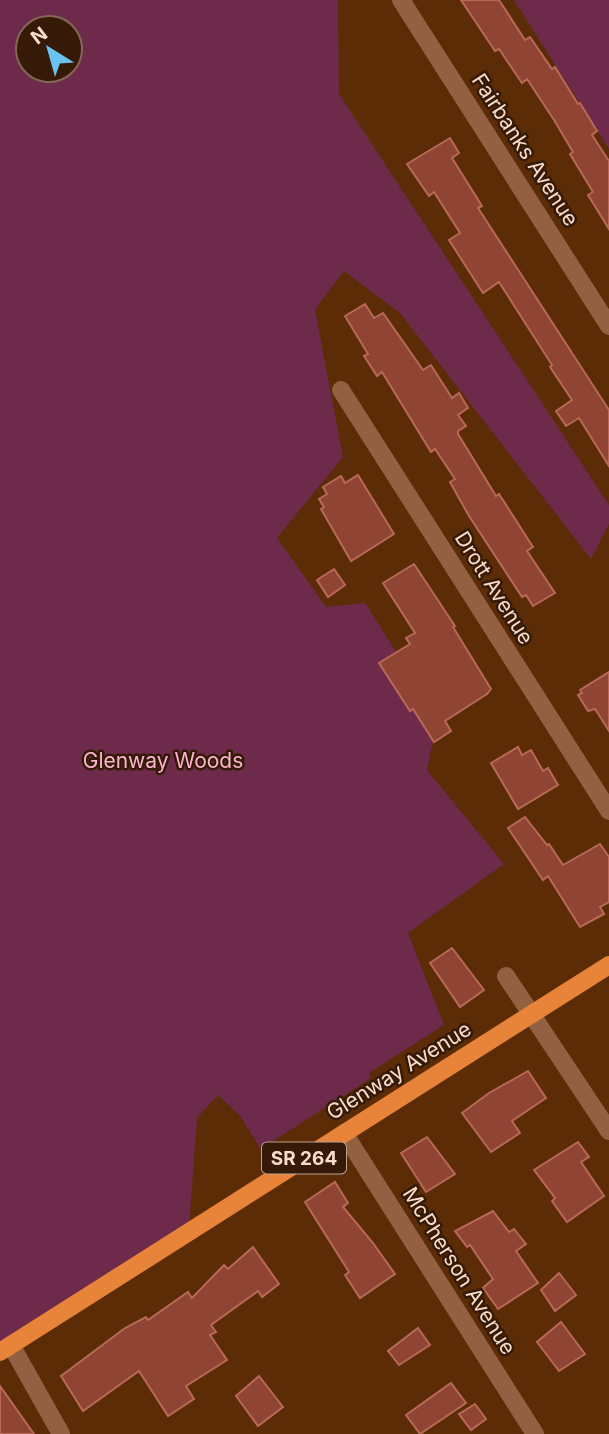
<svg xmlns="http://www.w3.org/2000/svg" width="609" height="1434" viewBox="0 0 609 1434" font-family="Inter,sans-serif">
  <rect width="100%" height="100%" fill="#5b2c05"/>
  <g fill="#6d2a4a" fill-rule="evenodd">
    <path d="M 0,0 L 338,0 L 339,94 L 609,505 L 609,524 L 591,559 L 400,313 L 344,271 L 315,310 L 343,457 L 277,538 L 326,607 L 365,603 L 438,717 L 427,770 L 504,864 L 408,933 L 444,1025 L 369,1073 L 371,1078 L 261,1149 L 240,1116 L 218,1095 L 197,1118 L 189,1229 L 0,1346 ZM 28,28 L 70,28 L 70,70 L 28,70 Z"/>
    <polygon points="514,0 609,0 609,149"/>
  </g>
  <g fill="#8f4434" stroke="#b86958" stroke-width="2">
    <polygon points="461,0 499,0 525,40 530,37 552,69 555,67 578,104 580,103 597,131 592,135 609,161 609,229 588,195 593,192 570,154 573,152 554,120 527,79 522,83 499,49 495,51"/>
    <polygon points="450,138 459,153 452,158 482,206 478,208 609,410 609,466 579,418 566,426 556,411 572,400 550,367 552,365 499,282 483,293 449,240 460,233 434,192 429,196 407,164"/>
    <polygon points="365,304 374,318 383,313 423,370 431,365 452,398 459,393 468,408 458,415 466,426 458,431 458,434 496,496 499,494 533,547 527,551 555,593 533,606 526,595 522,597 469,516 450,482 455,479 435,449 431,452 382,372 377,376 364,356 368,354 345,316"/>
    <polygon points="358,475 394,534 351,561 321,509 324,507 319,499 327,494 323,487 341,476 345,483"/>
    <polygon points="414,564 455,626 453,627 491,689 487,694 445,721 451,731 434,742 413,709 410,711 379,663 410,644 406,638 415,633 383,583"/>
    <polygon points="334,569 345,585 328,597 317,580"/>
    <polygon points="609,672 609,731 595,709 588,711 578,695 582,693 580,690"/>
    <polygon points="518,747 522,755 531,750 543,771 548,768 558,785 518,809 491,763"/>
    <polygon points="525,817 547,845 549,844 563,865 600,844 609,857 609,902 600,907 604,914 580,927 548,876 543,880 508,828"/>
    <polygon points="452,948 484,990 460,1007 430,963"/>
    <polygon points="528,1071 546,1098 512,1121 520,1133 491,1152 462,1113 489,1093"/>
    <polygon points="427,1137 455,1174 426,1192 401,1153"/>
    <polygon points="578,1142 589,1157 581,1162 604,1196 567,1222 552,1201 555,1198 534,1170"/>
    <polygon points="335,1182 348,1203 343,1207 373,1243 395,1274 360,1298 345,1275 349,1272 305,1202"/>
    <polygon points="493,1211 509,1232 514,1229 526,1244 516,1251 538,1283 498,1309 483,1288 493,1279 470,1245 467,1247 455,1231"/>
    <polygon points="253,1247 279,1284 262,1297 258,1291 211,1325 216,1332 210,1335 227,1360 186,1386 194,1399 168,1416 139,1371 83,1411 61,1376 125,1328 146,1317 148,1320 188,1292 192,1298 224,1265 228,1269"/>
    <polygon points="559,1273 576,1295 555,1311 541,1290"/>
    <polygon points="561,1322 585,1354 559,1371 537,1342"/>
    <polygon points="418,1328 430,1345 399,1365 388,1351"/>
    <polygon points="259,1376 283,1407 258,1426 236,1396"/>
    <polygon points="451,1383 466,1403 420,1434 406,1415"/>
    <polygon points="0,1386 34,1434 0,1434"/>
    <polygon points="475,1404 486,1419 471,1430 459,1414"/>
  </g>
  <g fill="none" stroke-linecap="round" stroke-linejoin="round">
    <g stroke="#936141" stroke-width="18">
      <polyline points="401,0 609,326"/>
      <polyline points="341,390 609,811"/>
      <polyline points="506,976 609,1131"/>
      <polyline points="344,1133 535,1434"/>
      <polyline points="11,1345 61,1434"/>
    </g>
    <polyline stroke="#e8833a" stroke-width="18" points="0,1352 609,965"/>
  </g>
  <g text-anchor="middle" stroke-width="5" stroke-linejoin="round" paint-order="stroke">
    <rect fill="#351a07" stroke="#bfa290" stroke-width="2" x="262" y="1142.5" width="84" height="31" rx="5"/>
    <g font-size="19" font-weight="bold" fill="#fadcca">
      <text x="304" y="1165">SR 264</text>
    </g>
    <g font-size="21" fill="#fadcca" stroke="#351a07">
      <text transform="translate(525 150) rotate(57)" y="7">Fairbanks Avenue</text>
      <text transform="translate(494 588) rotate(58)" y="7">Drott Avenue</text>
      <text transform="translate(399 1071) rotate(-32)" y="7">Glenway Avenue</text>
      <text transform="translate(459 1271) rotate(58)" y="7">McPherson Avenue</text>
    </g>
    <g font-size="21" fill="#f9b3cf" stroke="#351a07">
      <text x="163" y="768">Glenway Woods</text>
    </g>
  </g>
  <g transform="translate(49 49) rotate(323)"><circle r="33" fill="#351a07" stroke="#846855" stroke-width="2"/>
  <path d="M0-5L12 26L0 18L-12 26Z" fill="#6ac3f1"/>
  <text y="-10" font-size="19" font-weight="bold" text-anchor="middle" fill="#fadcca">N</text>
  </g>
</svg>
